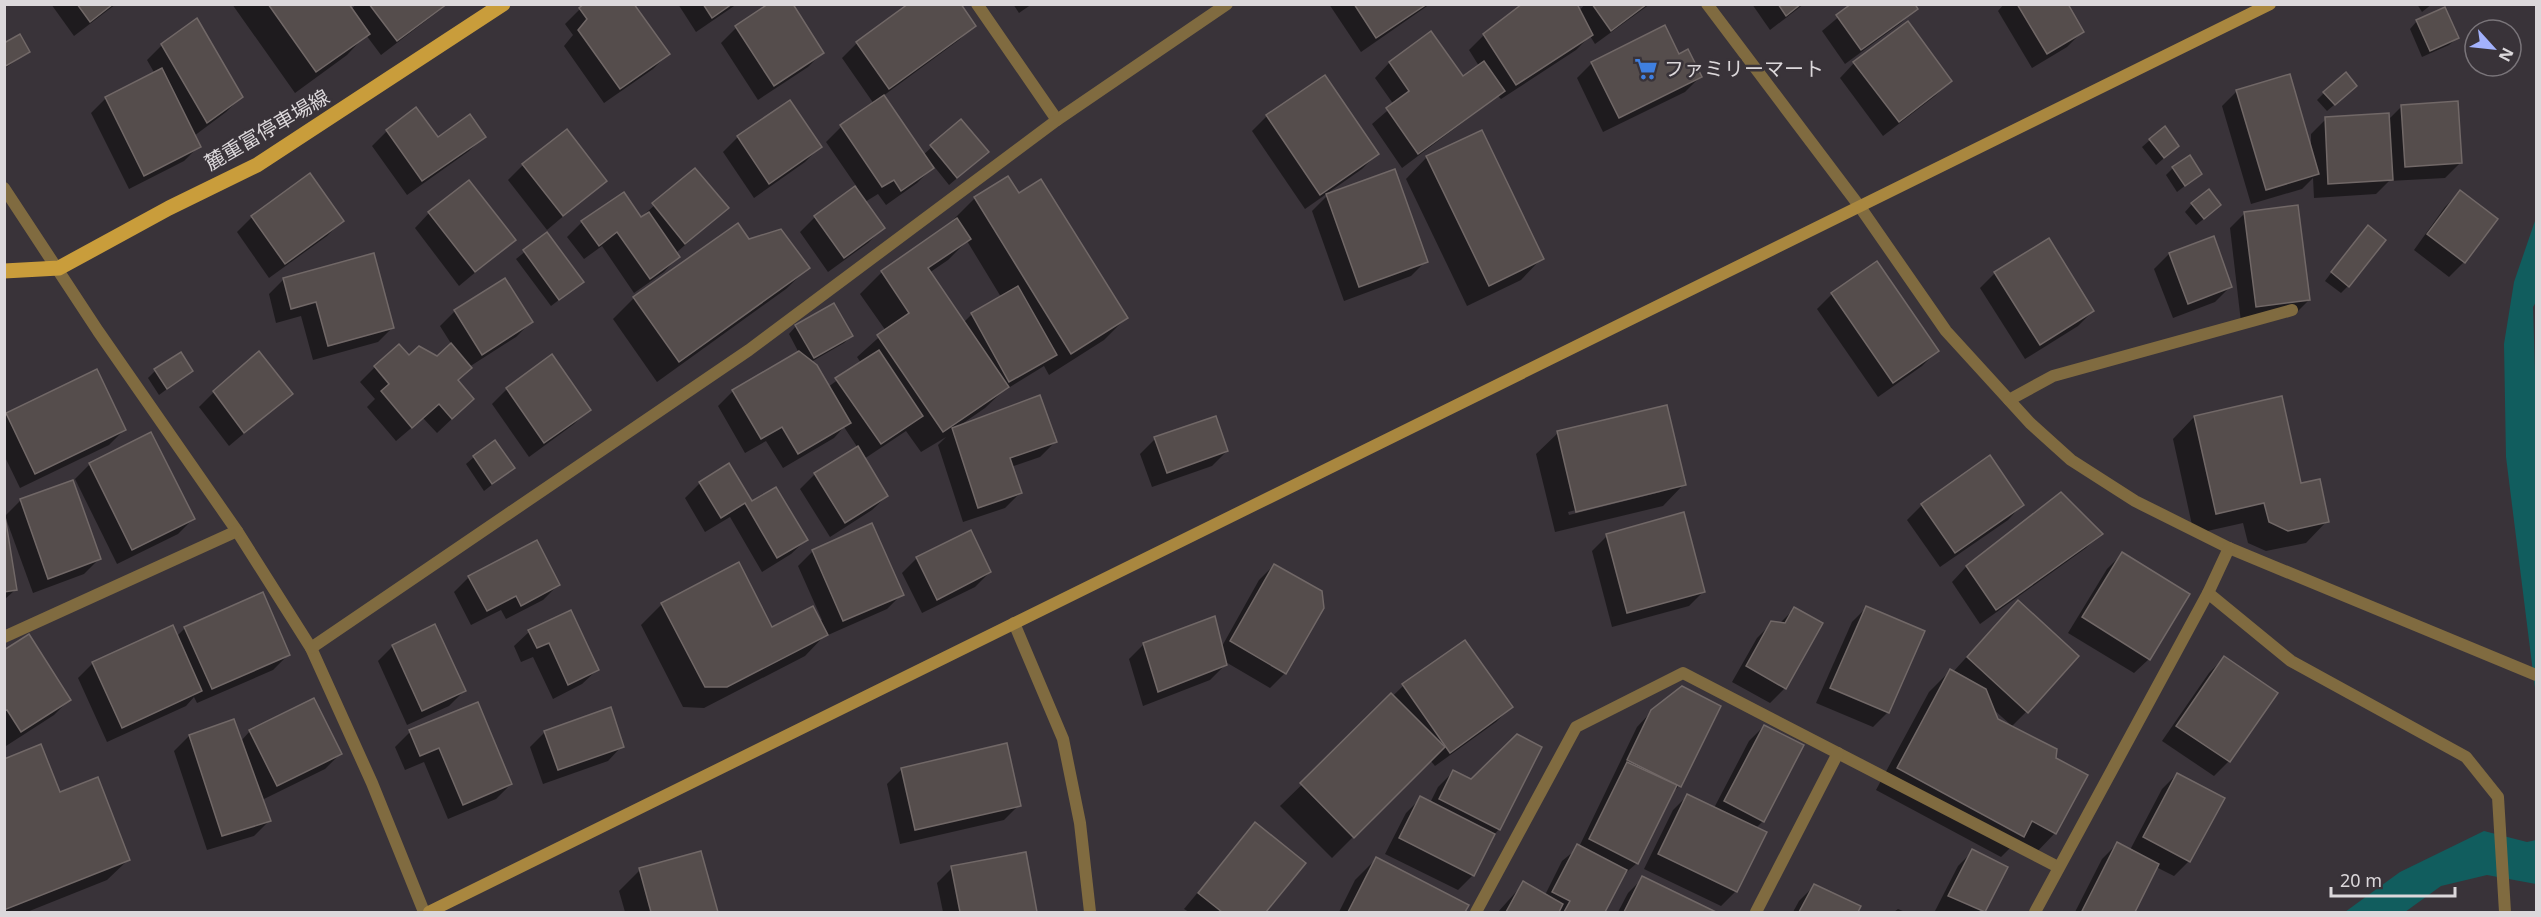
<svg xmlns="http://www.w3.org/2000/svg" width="2541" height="917" viewBox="0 0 2541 917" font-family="'Noto Sans','Noto Sans JP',sans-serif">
  <rect width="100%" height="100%" fill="#393339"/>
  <g fill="#115d5e">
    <polygon points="2536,218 2536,302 2533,307 2536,404 2536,696 2506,457 2504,344 2514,282"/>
    <polygon points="2484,831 2527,842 2536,840 2536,884 2487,875 2441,886 2405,912 2345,912 2400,872"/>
  </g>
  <g fill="#0007" fill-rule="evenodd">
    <polygon points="51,4 116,4 74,36"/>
    <polygon points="232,4 347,4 351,10 356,4 448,4 381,55 366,35 347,55 295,93"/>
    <polygon points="678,4 737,4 696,32"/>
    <polygon points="771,4 822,53 808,67 758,100 721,43 736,28"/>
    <polygon points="910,4 974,25 959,40 883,96 923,155 961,121 980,159 949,185 929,160 927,162 932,168 917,183 886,205 878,194 865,202 883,228 868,243 828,272 800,232 815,217 857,187 826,142 841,127 874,104 842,58 857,43"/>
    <polygon points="1013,4 1032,4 1019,13"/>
    <polygon points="1329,4 1430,4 1361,52"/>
    <polygon points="1585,4 1650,4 1595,44 1590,36 1576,50 1501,99 1498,96 1402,168 1372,124 1394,105 1375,78 1389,63 1431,33 1463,78 1479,66 1469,50 1484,35 1579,11"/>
    <polygon points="1752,4 1804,4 1770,30"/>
    <polygon points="1854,4 1916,8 1901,23 1845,64 1822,31"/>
    <polygon points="2004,4 2066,4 2082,32 2067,47 2032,68 1998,11"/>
    <polygon points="2417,4 2432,4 2422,12"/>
    <polygon points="580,9 668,54 653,69 604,103 564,46 573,35 565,24"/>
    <polygon points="2417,21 2457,38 2449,45 2422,57 2410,29"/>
    <polygon points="4,45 28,52 4,69"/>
    <polygon points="162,45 241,97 226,112 194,136 199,146 184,161 129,189 91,113 106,98 155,74 147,60"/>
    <polygon points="1678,56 1700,77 1685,92 1603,132 1577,78 1592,63"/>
    <polygon points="1854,63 1950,81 1935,96 1883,136 1840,78"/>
    <polygon points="2237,91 2311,148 2311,134 2326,119 2388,120 2402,106 2460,163 2445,178 2389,181 2376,194 2314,198 2313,178 2302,189 2251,204 2222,106"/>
    <polygon points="2324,93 2348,93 2327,111 2317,100"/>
    <polygon points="1267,116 1377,154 1362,169 1305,209 1252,131"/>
    <polygon points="387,131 438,139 484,136 469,151 407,195 372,146"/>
    <polygon points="738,137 820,147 805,162 754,198 723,152"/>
    <polygon points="2150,140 2170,153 2156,165 2142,147"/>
    <polygon points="1427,157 1542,258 1521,280 1467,306 1406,179"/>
    <polygon points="523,165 605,181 547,230 508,180"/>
    <polygon points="2173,168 2200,174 2177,192 2166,175"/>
    <polygon points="695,170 727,208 676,253 678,257 664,272 634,293 602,246 584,259 567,237 582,222 640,218"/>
    <polygon points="1394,171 1426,261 1411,276 1344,301 1312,211 1327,196"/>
    <path d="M 1008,178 L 1019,195 L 1126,318 L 1104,340 L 1049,375 L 1044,366 L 1002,392 L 985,408 L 959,426 L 1055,442 L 1040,457 L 1011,467 L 1020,493 L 1005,508 L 963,522 L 938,445 L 946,437 L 921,452 L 906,431 L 864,459 L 887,496 L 872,510 L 830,537 L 800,489 L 815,474 L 858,448 L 844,427 L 834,438 L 783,468 L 766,441 L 745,453 L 718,406 L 733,391 L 799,353 L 789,334 L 796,326 L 851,336 L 844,343 L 811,362 L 828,387 L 861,363 L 857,357 L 886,331 L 860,294 L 882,272 L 955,222 L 953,220 L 974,199 ZM 967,241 L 1001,297 L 972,314 L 963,323 L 929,273 L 948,260 Z"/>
    <polygon points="2460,192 2464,262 2449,277 2414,250 2445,207"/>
    <polygon points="2192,204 2211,213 2196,225 2185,212"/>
    <polygon points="429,213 514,240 459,286 415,228"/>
    <polygon points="2245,213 2309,300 2294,315 2241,322 2230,228"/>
    <polygon points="252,217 342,221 327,236 269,278 237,232"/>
    <polygon points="547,234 582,282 551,306 516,259"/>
    <polygon points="2361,234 2348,286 2341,293 2325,281"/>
    <polygon points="748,241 808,268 786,289 657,382 613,319 634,298"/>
    <polygon points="2169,254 2230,287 2215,302 2173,318 2154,269"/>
    <polygon points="1877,263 1937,351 1922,366 1878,397 1817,309 1832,294"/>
    <polygon points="1995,273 2093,311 2078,326 2025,359 1980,288"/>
    <polygon points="284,279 393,327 378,342 313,360 301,316 276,323 269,294"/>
    <polygon points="455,311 531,322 516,337 469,367 457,381 457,414 437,433 423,418 396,441 367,407 375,399 360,382 375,367 409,357 437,357 452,345 440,326"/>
    <polygon points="552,356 589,409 574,424 529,457 492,404 507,389"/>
    <polygon points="155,371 191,371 159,395 148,378"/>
    <polygon points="214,392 291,394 229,446 199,407"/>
    <polygon points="7,415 124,430 109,445 20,488 4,455 4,417"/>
    <polygon points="2194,417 2300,485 2327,521 2306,543 2266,551 2248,543 2243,523 2194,534 2173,439"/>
    <path d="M 1558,433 L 1684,484 L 1663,506 L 1555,532 L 1536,454 ZM 1661,489 L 1661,492 L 1569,515 L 1568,512 Z"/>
    <polygon points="1155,439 1227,451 1212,466 1152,487 1140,454"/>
    <polygon points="474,457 513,468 484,491 466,464"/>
    <polygon points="90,464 193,519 178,534 117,564 75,479"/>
    <polygon points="72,482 99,559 84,574 33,593 5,516 20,501"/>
    <polygon points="700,483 751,503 806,540 791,554 762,572 730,517 705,532 685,498"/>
    <polygon points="1922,505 2022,505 2008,520 1940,567 1907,520"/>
    <polygon points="4,520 15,590 4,600"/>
    <polygon points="2100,534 2086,548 1980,624 1952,582 1966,567"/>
    <polygon points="1607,536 1704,591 1689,606 1612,627 1592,551"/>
    <polygon points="813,551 902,594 887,609 828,635 827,633 805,656 704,708 683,707 641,625 662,604 772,629 819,621 822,620 798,566"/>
    <polygon points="2122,554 2149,659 2134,673 2068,633 2107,569"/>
    <polygon points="917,558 990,572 975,587 922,613 902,573"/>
    <polygon points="1274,565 1285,673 1270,688 1224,661 1225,665 1210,680 1143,706 1129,659 1144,644 1221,648 1259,580"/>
    <polygon points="469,577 558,585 543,600 506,619 501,610 471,625 454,592"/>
    <polygon points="1867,607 1888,712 1873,727 1816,703 1852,622"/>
    <polygon points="1794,609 1785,688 1770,703 1732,682 1757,638 1772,623 1779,624"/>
    <polygon points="570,612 597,670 582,684 553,699 533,657 521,662 514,646 529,632"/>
    <polygon points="2003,617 2027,711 2012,726 1993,709 2055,833 2034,855 2014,844 2001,857 1876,790 1929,692 1950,671 1953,672"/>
    <polygon points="185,628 288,655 273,670 197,703 194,697 186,706 107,742 78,678 93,663 176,637"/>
    <polygon points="393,646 464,691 449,706 407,725 378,661"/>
    <polygon points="4,652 69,700 54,715 6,746"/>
    <polygon points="2224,658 2275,694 2229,761 2214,776 2162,741 2209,673"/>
    <polygon points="1403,686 1511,707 1496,722 1435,766 1430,760 1332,858 1280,806"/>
    <polygon points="1652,711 1679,786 1670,795 1637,863 1621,877 1604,912 1498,912 1524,883 1545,895 1562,861 1579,847 1637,727"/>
    <polygon points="1764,726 1763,821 1756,828 1736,891 1721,906 1644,869 1673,810 1688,795 1714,808 1749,741"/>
    <polygon points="250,731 340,754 325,769 262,800 269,821 254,836 207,850 174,751 189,736 241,741"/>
    <polygon points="410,732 511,784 496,799 448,819 424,762 405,770 395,747"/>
    <polygon points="545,732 622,746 608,761 543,784 530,747"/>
    <polygon points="4,760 59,794 129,859 107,880 27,912 4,912"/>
    <polygon points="902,769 1019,805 1004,820 900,844 887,784"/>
    <polygon points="1453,772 1499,829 1493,836 1473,875 1458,890 1385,854 1406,813 1421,798 1430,803 1438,787"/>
    <polygon points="2177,774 2189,861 2174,876 2156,867 2133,912 2075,912 2102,859 2117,844 2130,850 2162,789"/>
    <polygon points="1255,824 1304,863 1264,912 1189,912 1184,909"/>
    <polygon points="1973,851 2006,867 1983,912 1935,911 1958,866"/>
    <polygon points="700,853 716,912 625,912 619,891 640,870"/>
    <polygon points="1025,854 1036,912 943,912 937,883 952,868"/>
    <polygon points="1376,859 1467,906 1464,912 1339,912 1355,880"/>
    <polygon points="1643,878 1713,912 1618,912 1628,893"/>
    <polygon points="1814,886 1859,907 1856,912 1793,912 1799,901"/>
    <polygon points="1898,909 1905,912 1894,912"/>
  </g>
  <g fill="#554d4c" stroke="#716867" stroke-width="1.5">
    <polygon points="77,4 113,4 90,22"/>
    <polygon points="268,4 349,4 370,34 316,72"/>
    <polygon points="369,4 447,4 397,41"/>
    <polygon points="584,4 634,4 670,54 620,89 578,30 587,19 579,8"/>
    <polygon points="703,4 732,4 712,18"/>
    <polygon points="768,4 793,4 824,53 774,86 735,26"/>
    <polygon points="908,4 961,4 976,26 889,89 856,42"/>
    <polygon points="1354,4 1427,4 1376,38"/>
    <polygon points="1522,4 1577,4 1593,35 1516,85 1483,34"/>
    <polygon points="1592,4 1647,4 1611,31"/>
    <polygon points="1778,4 1801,4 1786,16"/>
    <polygon points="1851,4 1915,4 1918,9 1861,50 1836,15"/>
    <polygon points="2017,4 2068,4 2084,32 2047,54"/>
    <polygon points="2445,7 2459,38 2430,51 2416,20"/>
    <polygon points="197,18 243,97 207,123 161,44"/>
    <polygon points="1908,21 1952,81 1899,122 1853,62"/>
    <polygon points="1665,25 1679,54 1688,49 1702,77 1619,118 1591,62"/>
    <polygon points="1431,31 1463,76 1484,61 1505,91 1418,154 1386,108 1409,91 1389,62"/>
    <polygon points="20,34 30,52 4,67 4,43"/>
    <polygon points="162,68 201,147 144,176 105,97"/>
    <polygon points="2346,72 2357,86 2335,105 2323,92"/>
    <polygon points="2290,74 2319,174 2266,190 2236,90"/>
    <polygon points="1325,75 1379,154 1320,195 1266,115"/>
    <polygon points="884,95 934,168 901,191 894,180 882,187 840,125"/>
    <polygon points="790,100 822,147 769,184 737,136"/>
    <polygon points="2458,101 2462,163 2405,167 2401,105"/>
    <polygon points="416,107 438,137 470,114 486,137 422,181 386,130"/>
    <polygon points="2389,113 2393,180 2328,184 2325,117"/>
    <polygon points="961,119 989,152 957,178 930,145"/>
    <polygon points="2165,126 2179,146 2164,158 2149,139"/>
    <polygon points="567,129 607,181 563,216 522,164"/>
    <polygon points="1482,130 1544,259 1489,286 1426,156"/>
    <polygon points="2190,155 2202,174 2185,186 2172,167"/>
    <polygon points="695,168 729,208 685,244 652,203"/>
    <polygon points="1395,169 1428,262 1359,287 1326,194"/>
    <polygon points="310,173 344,221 285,264 251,216"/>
    <polygon points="1008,176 1019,193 1041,179 1128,318 1071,354 974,197"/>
    <polygon points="469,180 516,240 475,272 428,212"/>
    <polygon points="855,186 885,228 844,258 814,216"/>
    <polygon points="2209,189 2221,205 2204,219 2191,203"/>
    <polygon points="2460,190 2498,219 2465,263 2427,234"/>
    <polygon points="624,192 641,217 649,212 680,257 650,279 617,232 599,246 581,221"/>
    <polygon points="2298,205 2310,300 2256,307 2244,212"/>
    <polygon points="957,218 971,239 928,268 1009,387 943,432 877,335 909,313 881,271"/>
    <polygon points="738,223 749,239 781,229 810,268 679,362 633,297"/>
    <polygon points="2368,225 2386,240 2349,287 2331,272"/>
    <polygon points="547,232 584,282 559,300 523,250"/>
    <polygon points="2214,236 2232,287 2188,304 2169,253"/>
    <polygon points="2049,238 2094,311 2040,345 1994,272"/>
    <polygon points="374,253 394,328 328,346 316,302 291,309 283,278"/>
    <polygon points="1877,261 1939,351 1893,383 1831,293"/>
    <polygon points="505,278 533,322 482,355 454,310"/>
    <polygon points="1018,286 1057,355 1009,382 971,313"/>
    <polygon points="834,303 853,336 814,358 795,325"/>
    <polygon points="451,343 472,368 458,380 474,399 452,419 439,404 412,428 381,391 389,384 374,366 399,344 409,355 419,346 437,356"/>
    <polygon points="879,350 923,416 881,444 835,378"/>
    <polygon points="259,351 293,394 244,433 213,391"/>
    <polygon points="799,351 817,365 851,423 798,454 782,427 761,439 732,390"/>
    <polygon points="181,352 193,371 167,389 154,369"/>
    <polygon points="552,354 591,410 544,443 506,388"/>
    <polygon points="97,369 126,430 35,474 6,413"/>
    <polygon points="1040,395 1057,442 1010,458 1022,493 978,508 952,428"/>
    <polygon points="2282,396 2301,483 2320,479 2329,522 2288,531 2269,522 2264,503 2216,514 2194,416"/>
    <polygon points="1667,405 1686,485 1576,512 1557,431"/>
    <polygon points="1216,416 1228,451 1167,473 1154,437"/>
    <polygon points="151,432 195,519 132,550 89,463"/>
    <polygon points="495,440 515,468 492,484 473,456"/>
    <polygon points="858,446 888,496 845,523 814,473"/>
    <polygon points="1990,455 2024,505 1955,553 1921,504"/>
    <polygon points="729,463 752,501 776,487 808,540 777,558 745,503 721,518 699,482"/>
    <polygon points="73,480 101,559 48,579 20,499"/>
    <polygon points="2061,492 2103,534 1996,610 1966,566"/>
    <polygon points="4,510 17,590 4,592"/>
    <polygon points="1684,512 1705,592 1627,613 1606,534"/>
    <polygon points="872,523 904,595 843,621 812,550"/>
    <polygon points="971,530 991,572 937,600 916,557"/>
    <polygon points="537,540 560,585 521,606 516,596 487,611 468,576"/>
    <polygon points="2122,552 2190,594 2150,660 2082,617"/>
    <polygon points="739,562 772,627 813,606 828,635 727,687 705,687 661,603"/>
    <polygon points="1274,564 1322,591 1324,608 1286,674 1230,641"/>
    <polygon points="263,592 290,655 212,689 184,627"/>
    <polygon points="2018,600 2079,656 2028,713 1967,657"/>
    <polygon points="1866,606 1925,631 1889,713 1830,688"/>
    <polygon points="1794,607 1823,623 1786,689 1746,666 1771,621 1785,623"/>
    <polygon points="571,610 599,670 568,685 549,643 537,648 528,630"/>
    <polygon points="1215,616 1227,665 1158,692 1143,643"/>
    <polygon points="435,624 466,691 422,711 392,645"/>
    <polygon points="173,625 202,691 122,728 92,662"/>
    <polygon points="29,634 71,700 21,732 7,710 4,711 4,650"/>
    <polygon points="1465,640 1513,707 1450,753 1402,684"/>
    <polygon points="2224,656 2278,693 2230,762 2176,726"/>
    <polygon points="1950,669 1986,689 1998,719 2057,749 2056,758 2088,775 2056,834 2032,821 2024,837 1897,768"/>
    <polygon points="1682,686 1721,706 1681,787 1627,760 1651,710"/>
    <polygon points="1391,693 1445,747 1354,838 1300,783"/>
    <polygon points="314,698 342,754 277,786 249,730"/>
    <polygon points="478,702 512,784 463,805 439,748 420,756 409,730"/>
    <polygon points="611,707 624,747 558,770 544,731"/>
    <polygon points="234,719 271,821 222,836 189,735"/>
    <polygon points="1764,725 1804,745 1764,822 1724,801"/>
    <polygon points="1517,734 1542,747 1500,830 1439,799 1453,770 1471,779"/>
    <polygon points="1007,743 1021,806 915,830 901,768"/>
    <polygon points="41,744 60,792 98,777 130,860 4,910 4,759"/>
    <polygon points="1627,762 1677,785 1638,864 1589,839"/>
    <polygon points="2177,773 2225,798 2190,862 2143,837"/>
    <polygon points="1687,794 1767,832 1737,892 1658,854"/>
    <polygon points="1420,796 1495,834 1474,876 1399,838"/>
    <polygon points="1255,822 1306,863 1266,912 1222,912 1198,893"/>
    <polygon points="2117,842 2159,864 2135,912 2085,912 2082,911"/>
    <polygon points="1577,844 1627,870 1605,912 1564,912 1570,901 1552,892"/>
    <polygon points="1972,849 2008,867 1985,912 1948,896"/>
    <polygon points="701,851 718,912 651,912 639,868"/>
    <polygon points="1026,852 1037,912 960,912 951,866"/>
    <polygon points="1376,857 1469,905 1465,912 1348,912"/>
    <polygon points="1642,876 1716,912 1624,912"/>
    <polygon points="1523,881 1563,904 1559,912 1506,912"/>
    <polygon points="1814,884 1861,906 1858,912 1799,912"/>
  </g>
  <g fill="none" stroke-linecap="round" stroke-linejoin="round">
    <g stroke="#806b40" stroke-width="12">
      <polyline points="977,4 1057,120"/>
      <polyline points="1707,4 1860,207 1946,331 2030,423 2071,460 2135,501 2229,548 2536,675"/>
      <polyline points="4,188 98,331 237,531 311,648 372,783 424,912"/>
      <polyline points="2009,400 2053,376 2292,310"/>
      <polyline points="2208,593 2291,661 2466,757 2498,797 2505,912"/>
      <polyline points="1014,623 1063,739 1080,823 1090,912"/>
      <polyline points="4,637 237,531"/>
      <polyline points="311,648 749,350 1057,120 1227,4"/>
      <polyline points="1476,912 1576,727 1683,673 2058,867"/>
      <polyline points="1756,912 1838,753"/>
      <polyline points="2035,912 2208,593 2229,548"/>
    </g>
    <polyline stroke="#a9873f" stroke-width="12" points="429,912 2270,4"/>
    <polyline stroke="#c99d3b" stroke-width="15" points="4,271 59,268 169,208 257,165 503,4"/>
  </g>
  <defs>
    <g id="supermarket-bare" transform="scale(1.8)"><path d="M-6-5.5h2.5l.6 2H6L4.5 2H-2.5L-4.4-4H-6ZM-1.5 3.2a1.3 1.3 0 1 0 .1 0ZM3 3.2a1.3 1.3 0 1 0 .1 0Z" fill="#3f7fe0" stroke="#393339" stroke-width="2.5" paint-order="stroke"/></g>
  </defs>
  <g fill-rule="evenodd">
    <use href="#supermarket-bare" x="1646" y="69"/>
  </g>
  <g text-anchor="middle" stroke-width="5" stroke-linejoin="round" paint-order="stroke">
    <g font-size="20" fill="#dcd8db" stroke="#393339" text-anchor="start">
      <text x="1664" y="76">ファミリーマート</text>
    </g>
    <g font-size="20" fill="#dcd8db" stroke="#393339">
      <text transform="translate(267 130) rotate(-30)" y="7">麓重富停車場線</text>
    </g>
  </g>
  <rect width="2541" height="917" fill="none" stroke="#dcd8db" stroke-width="12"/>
  <g transform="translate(2493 48) rotate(117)"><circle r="28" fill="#393339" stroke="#7a757a" stroke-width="1.5"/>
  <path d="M0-4.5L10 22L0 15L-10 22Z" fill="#a3b2fd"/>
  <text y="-9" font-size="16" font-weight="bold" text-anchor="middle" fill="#dcd8db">N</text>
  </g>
  <path d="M2331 887v9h124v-9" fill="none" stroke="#dcd8db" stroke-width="3"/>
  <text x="2340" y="887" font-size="18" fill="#dcd8db" stroke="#393339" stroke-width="4.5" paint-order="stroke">20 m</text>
</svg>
